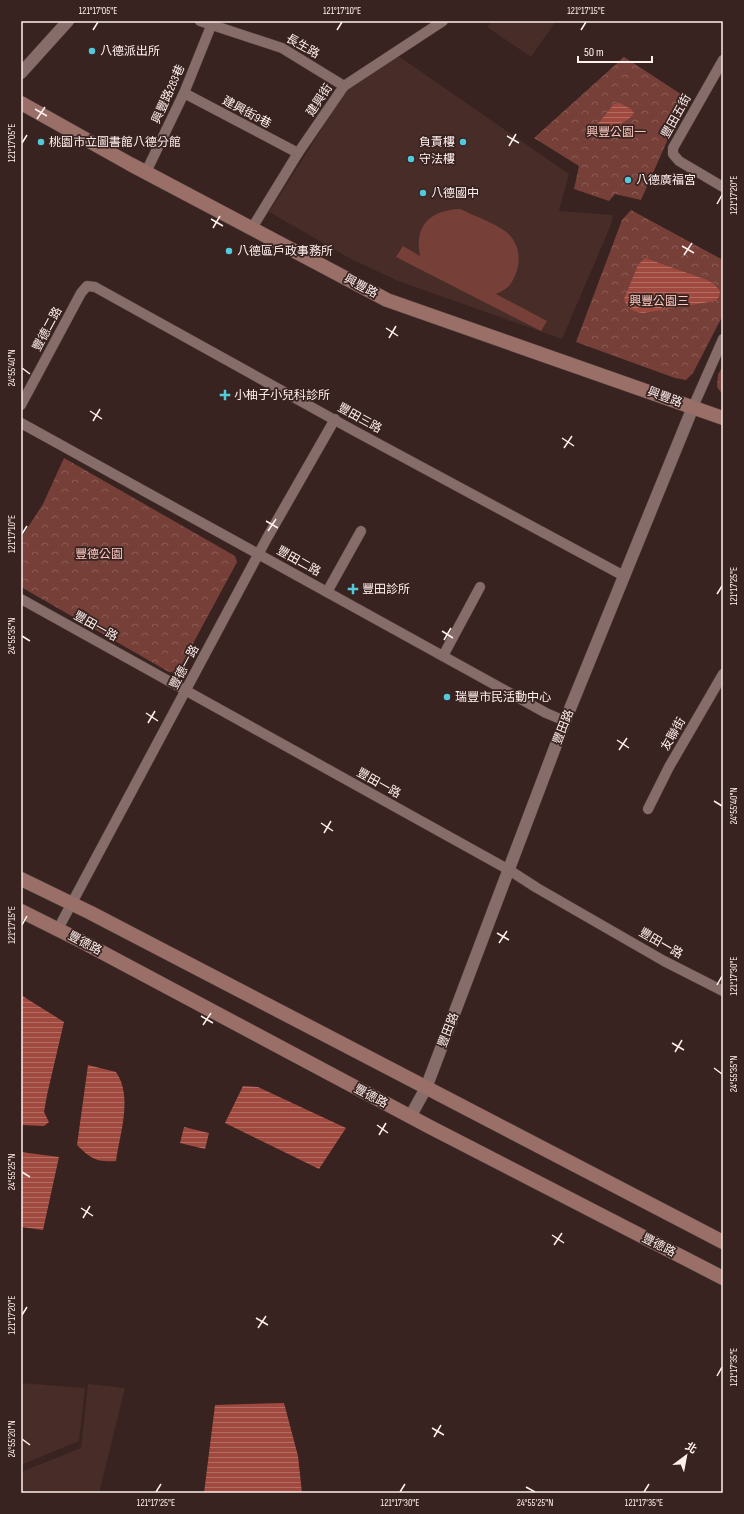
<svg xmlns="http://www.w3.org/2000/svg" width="744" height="1514" viewBox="0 0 744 1514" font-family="'Sofia Sans Condensed','Noto Sans TC',sans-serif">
  <defs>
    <pattern id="grass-dots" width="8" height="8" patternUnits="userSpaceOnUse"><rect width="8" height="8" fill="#764038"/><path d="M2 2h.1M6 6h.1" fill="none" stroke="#8b5c55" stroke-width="1.8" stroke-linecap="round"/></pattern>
    <pattern id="park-crowns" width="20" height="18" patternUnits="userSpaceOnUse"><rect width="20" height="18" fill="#764038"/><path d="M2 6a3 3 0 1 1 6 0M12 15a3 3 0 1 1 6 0" fill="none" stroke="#8b5c55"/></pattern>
    <pattern id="water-rules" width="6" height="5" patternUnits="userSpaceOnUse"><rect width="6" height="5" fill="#a04a3f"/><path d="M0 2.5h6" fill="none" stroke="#b36d64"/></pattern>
  </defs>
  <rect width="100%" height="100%" fill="#382320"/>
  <g fill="#472c28">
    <polygon points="492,21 556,21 531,57 487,27"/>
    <polygon points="397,55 569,174 559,211 613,215 611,225 562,339 398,281 351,259 269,212 349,86"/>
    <polygon points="21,1383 85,1388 79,1441 21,1465"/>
    <polygon points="88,1384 125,1388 99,1493 21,1493 21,1472 81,1448"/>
  </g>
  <polygon fill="url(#grass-dots)" points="723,365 723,395 717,387 718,375"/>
  <g fill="url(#park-crowns)">
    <polygon points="624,57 690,100 668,139 641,200 615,194 609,201 574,189 579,166 534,138"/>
    <polygon points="631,210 723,260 723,315 693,373 686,380 675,378 576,342 622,220"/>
    <polygon points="64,458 235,556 237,562 177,673 169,672 21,587 21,538 43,504"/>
  </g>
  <path fill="#764038" d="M 460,209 C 475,216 492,222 505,231 C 523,244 522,270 509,286 C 505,290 500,292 496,294 L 547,321 L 541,331 L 396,257 L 403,246 L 420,256 C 414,226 430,210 460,209 Z"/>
  <g fill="url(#water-rules)">
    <path d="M 620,103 L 631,109 L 634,113 C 626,125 610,127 597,125 L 614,104 Z"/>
    <path d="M 645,258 L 707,280 L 714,284 L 720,291 L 719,297 L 715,301 L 643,313 C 634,312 627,309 624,299 L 638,265 Z"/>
    <polygon points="21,995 64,1022 47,1095 44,1112 49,1122 44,1126 21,1125"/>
    <path d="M 88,1065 L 116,1072 C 133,1097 120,1133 116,1161 C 96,1162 91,1159 77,1145 Z"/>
    <polygon points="243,1086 258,1087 346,1128 319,1169 225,1123"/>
    <polygon points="184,1127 209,1133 205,1149 180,1143"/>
    <polygon points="21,1152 59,1157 43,1230 21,1227"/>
    <polygon points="284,1403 298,1456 302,1493 204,1493 215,1405"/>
  </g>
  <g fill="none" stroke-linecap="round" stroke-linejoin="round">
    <g stroke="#503e3c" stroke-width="11">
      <g id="minor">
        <polyline points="200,21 282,48 344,86"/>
        <polyline points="723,60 673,148 673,154 679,161 723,187"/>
        <polyline points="184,93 298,153"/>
        <polyline points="146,172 184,93 211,26"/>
        <polyline points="252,228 298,153 344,86 443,21"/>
        <polyline points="21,405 81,293 87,286 95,287 351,429 624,576"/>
        <polyline points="693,407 723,339"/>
        <polyline points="21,423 546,713 565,721"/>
        <polyline points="327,592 361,531"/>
        <polyline points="21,599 509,870 537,888 664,961 723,991"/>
        <polyline points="443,656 480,587"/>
        <polyline points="648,809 669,767 723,674"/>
        <polyline points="58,929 267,538 335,419"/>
      </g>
    </g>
    <g stroke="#503e3c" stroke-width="13">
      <g id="tertiary">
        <polyline points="21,73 68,21"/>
        <polyline points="410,1117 426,1088 565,721 693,407"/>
      </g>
    </g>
    <g stroke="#503e3c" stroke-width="15">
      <g id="secondary">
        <polyline points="21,103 130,164 387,300 723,418"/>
        <polyline points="21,879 91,913 723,1242"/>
        <polyline points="21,911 79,940 430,1127 723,1278"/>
      </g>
    </g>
    <use href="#minor" stroke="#866d69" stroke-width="10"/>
    <use href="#tertiary" stroke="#866d69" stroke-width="12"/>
    <use href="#secondary" stroke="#996f68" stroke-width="14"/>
  </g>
  <path fill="none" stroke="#fff0ee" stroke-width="1.5" d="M 93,30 L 98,22M 337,30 L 342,22M 581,30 L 586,22M 35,109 L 47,116M 37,119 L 45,107M 507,136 L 519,143M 22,143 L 27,135M 509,146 L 516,134M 717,204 L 722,195M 211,219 L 223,226M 213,228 L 220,216M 682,246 L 694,253M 684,255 L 692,243M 386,328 L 398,336M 389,338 L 396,326M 22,368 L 30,374M 90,411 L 102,419M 93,421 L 100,409M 562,438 L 574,446M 564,448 L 572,436M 266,521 L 278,528M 268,531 L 276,519M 22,534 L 27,526M 717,594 L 722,586M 442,631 L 453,638M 22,636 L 30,641M 444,640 L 451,628M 146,713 L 158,721M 148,723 L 155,711M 617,740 L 629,748M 619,750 L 627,738M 714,801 L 722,806M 321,823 L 333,831M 324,833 L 331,821M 22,925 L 27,916M 497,933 L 509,940M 499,943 L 507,931M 717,985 L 722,976M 201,1016 L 213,1023M 203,1025 L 211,1013M 672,1043 L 684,1050M 675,1052 L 682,1040M 714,1068 L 722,1074M 377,1125 L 388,1133M 379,1135 L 386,1123M 22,1172 L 30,1177M 81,1208 L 93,1216M 83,1218 L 90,1206M 552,1235 L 564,1243M 554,1245 L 562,1233M 22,1315 L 27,1307M 256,1318 L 268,1325M 258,1328 L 266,1316M 717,1376 L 722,1367M 432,1428 L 444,1435M 434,1437 L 441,1425M 22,1439 L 30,1445M 526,1487 L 535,1492M 156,1492 L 161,1484M 400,1492 L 405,1484M 644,1492 L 649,1484"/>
  <g fill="#53cadc" stroke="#382320" stroke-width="1.5">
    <circle cx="92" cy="51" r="4"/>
    <circle cx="41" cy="142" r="4"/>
    <circle cx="463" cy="142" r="4"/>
    <circle cx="411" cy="159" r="4"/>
    <circle cx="628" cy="180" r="4"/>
    <circle cx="423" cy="193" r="4"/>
    <circle cx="229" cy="251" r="4"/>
    <path d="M223 389h4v4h4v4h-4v4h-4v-4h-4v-4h4z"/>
    <path d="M351 583h4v4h4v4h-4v4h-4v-4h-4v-4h4z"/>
    <circle cx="447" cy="697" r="4"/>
  </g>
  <g text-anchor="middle" stroke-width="3.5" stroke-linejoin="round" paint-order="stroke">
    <g font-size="12" fill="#fff0ee" stroke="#382320">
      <text transform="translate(303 46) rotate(29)" y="4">長生路</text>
      <text transform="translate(168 94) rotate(-66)" y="4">興豐路283巷</text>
      <text transform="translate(319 100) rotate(-56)" y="4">建興街</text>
      <text transform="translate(247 112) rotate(28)" y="4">建興街9巷</text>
      <text transform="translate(676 116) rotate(-61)" y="4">豐田五街</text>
      <text transform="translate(361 286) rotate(28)" y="4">興豐路</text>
      <text transform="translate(47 329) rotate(-62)" y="4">豐德二路</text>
      <text transform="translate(665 397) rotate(20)" y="4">興豐路</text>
      <text transform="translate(360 418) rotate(29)" y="4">豐田三路</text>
      <text transform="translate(299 561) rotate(29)" y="4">豐田二路</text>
      <text transform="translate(96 626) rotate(29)" y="4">豐田一路</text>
      <text transform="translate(184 667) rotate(-62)" y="4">豐德一路</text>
      <text transform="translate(563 727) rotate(-69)" y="4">豐田路</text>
      <text transform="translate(673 734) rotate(-60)" y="4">友聯街</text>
      <text transform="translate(379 783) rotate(29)" y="4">豐田一路</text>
      <text transform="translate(85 943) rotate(28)" y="4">豐德路</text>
      <text transform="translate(661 943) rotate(30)" y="4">豐田一路</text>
      <text transform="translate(448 1030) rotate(-69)" y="4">豐田路</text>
      <text transform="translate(371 1096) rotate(28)" y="4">豐德路</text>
      <text transform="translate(659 1245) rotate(27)" y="4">豐德路</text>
    </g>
    <g font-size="12" fill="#fff0ee" stroke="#382320" text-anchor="start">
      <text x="100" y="55">八德派出所</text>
      <text x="49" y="146">桃園市立圖書館八德分館</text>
      <text x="455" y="146" text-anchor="end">負責樓</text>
      <text x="419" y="163">守法樓</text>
      <text x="636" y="184">八德廣福宮</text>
      <text x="431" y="197">八德國中</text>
      <text x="237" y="255">八德區戶政事務所</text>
      <text x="234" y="399">小柚子小兒科診所</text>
      <text x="362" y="593">豐田診所</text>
      <text x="455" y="701">瑞豐市民活動中心</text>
    </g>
    <g font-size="12" fill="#fcc9c1" stroke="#382320">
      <text x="616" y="136">興豐公園一</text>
      <text x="659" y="305">興豐公園三</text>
      <text x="99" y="558">豐德公園</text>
    </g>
  </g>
  <rect width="744" height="1514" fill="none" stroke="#382320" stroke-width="44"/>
  <g transform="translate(686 1456) rotate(32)" stroke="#382320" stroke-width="3" paint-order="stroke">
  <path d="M0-3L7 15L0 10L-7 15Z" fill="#fff0ee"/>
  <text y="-6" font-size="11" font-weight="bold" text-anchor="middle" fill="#fff0ee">北</text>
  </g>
  <path d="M578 56v6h74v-6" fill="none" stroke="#fff0ee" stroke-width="2"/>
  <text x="584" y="56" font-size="12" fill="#fff0ee" stroke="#382320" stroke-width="3" paint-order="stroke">50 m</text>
  <rect x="22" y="22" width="700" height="1470" fill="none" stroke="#fff0ee" stroke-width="1.5"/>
  <g font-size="10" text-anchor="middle" fill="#fff0ee">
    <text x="98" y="14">121°17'05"E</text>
    <text x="342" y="14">121°17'10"E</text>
    <text x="586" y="14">121°17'15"E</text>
    <text transform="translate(11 143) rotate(-90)" y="4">121°17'05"E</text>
    <text transform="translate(733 195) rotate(-90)" y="4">121°17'20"E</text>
    <text transform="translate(11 368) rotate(-90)" y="4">24°55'40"N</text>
    <text transform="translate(11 534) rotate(-90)" y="4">121°17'10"E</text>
    <text transform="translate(733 586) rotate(-90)" y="4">121°17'25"E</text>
    <text transform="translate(11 636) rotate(-90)" y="4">24°55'35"N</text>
    <text transform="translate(733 806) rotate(-90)" y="4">24°55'40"N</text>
    <text transform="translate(11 925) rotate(-90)" y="4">121°17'15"E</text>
    <text transform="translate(733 976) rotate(-90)" y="4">121°17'30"E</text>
    <text transform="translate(733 1074) rotate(-90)" y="4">24°55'35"N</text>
    <text transform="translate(11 1172) rotate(-90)" y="4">24°55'25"N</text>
    <text transform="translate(11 1315) rotate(-90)" y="4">121°17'20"E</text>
    <text transform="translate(733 1367) rotate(-90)" y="4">121°17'35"E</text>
    <text transform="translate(11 1439) rotate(-90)" y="4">24°55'20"N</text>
    <text x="156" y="1506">121°17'25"E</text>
    <text x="400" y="1506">121°17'30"E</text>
    <text x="535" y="1506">24°55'25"N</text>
    <text x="644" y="1506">121°17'35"E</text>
  </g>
</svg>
